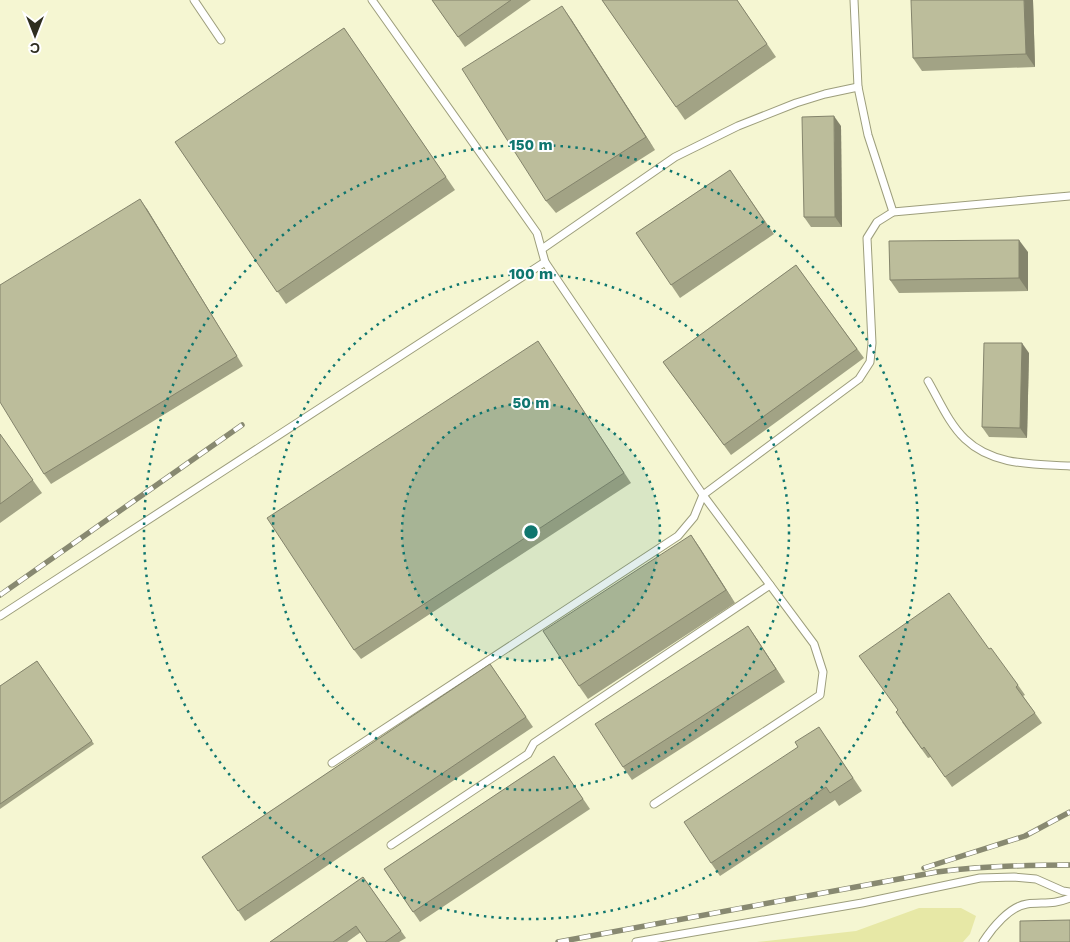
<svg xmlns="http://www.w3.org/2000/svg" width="1070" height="942" viewBox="0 0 1070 942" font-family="'Work Sans',sans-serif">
  <rect width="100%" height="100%" fill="#f5f6d2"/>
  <polygon fill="#e7e8a6" points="919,908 961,908 976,916 970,934 963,942 757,942 856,931"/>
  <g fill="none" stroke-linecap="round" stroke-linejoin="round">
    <g stroke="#9d9e7c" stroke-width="9">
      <g id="service">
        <polyline points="194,0 221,40"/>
        <polyline points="372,0 537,233 545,262"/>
        <polyline points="854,0 858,87 868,135 893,212"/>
        <polyline points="542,249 675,157 738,126 796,103 825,94 858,87"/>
        <path d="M 928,381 C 939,400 949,424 965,439 C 993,466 1034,464 1070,466"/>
        <polyline points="0,616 545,262 703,495 814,644 823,672 820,695 654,804"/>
        <polyline points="332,763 678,536 694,517 703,495 859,379 870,362 872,343 867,238 877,222 893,212 1070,196"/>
        <polyline points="391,845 528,754 534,743 770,585"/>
        <polyline points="636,942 862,903 980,878 1014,877 1036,879 1063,891 1070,892"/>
        <path d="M 983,942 C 992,928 1010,906 1027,904 C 1043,902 1053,905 1070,898"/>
      </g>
    </g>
    <use href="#service" stroke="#fff" stroke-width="7"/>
    <g stroke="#888971" stroke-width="5.5">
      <g id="rail">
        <polyline points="0,595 242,425"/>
        <polyline points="924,868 1025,836 1070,812"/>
        <path d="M 558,942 L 937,872 C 982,866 1025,865 1070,865"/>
      </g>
    </g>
    <use href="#rail" stroke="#fff" stroke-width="4" stroke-dasharray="11" stroke-linecap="butt"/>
  </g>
  <g fill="#a2a385">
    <polygon points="432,0 531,0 465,47"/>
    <polygon points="602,0 737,0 776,57 685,120"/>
    <polygon points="1033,0 1035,67 922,71 913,58"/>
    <polygon points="571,19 655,150 556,213 546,201"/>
    <polygon points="344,28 455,190 286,304 175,142"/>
    <polygon points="841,126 842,227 811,227 804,217"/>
    <polygon points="730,170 774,234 680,298 636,233"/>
    <polygon points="147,209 243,366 51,484 44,474"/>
    <polygon points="1028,252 1028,291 899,293 890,280"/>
    <polygon points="796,265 864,358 731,455 663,362"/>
    <polygon points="538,341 631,483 361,659 354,650"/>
    <polygon points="1029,353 1027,438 989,437 982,427"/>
    <polygon points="0,434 42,493 0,523"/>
    <polygon points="691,535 735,603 588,699 579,686"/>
    <polygon points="748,626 785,682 632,780 623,767"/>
    <polygon points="989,649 1018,685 1025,695 1023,696 1042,723 952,787 931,757 928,758 902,722"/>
    <polygon points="37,661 94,744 0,809 0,686"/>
    <polygon points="490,664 533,727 245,921 202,857"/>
    <polygon points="828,740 862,791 839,806 835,800 720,876 711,863"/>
    <polygon points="554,756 590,809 420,922 384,869"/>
    <polygon points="363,877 406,938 399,942 367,942 361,932 347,942 270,942"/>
  </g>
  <g fill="#84846c">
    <polygon points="1024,0 1033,0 1035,67 1026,54"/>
    <polygon points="562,6 571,19 655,150 646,137"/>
    <polygon points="834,116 841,126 842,227 835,217"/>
    <polygon points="140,199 147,209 243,366 237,356"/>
    <polygon points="1019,240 1028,252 1028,291 1019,278"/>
    <polygon points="1022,343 1029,353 1027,438 1020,428"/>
    <polygon points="691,535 700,548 735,603 726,590"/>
    <polygon points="748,626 757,639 785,682 776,669"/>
  </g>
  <g fill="#bcbd9b" stroke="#84846c">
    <polygon points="432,0 511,0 458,37"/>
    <polygon points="602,0 737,0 767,44 676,107"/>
    <polygon points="911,0 1024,0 1026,54 913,58"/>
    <polygon points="562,6 646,137 546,201 462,69"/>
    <polygon points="344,28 446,177 277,292 175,142"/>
    <polygon points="834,116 835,217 804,217 802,117"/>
    <polygon points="730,170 765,222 671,285 636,233"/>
    <polygon points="140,199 237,356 44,474 0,402 0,285"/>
    <polygon points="1019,240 1019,278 890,280 889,241"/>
    <polygon points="796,265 857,349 724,445 663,362"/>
    <polygon points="538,341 624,473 354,650 267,518"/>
    <polygon points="984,343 1022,343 1020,428 982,427"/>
    <polygon points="0,434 33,480 0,504"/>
    <polygon points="691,535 726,590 579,686 543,631"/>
    <polygon points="949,593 989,649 991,648 1018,685 1016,687 1035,713 945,777 924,747 922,749 896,712 898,710 859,656"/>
    <polygon points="748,626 776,669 623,767 595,724"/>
    <polygon points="37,661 92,741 0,804 0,686"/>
    <polygon points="490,664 526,717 238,911 202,857"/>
    <polygon points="819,727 853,778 830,793 826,787 711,863 684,822 798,747 795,742"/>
    <polygon points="554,756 583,799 413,912 384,869"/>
    <polygon points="363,877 401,931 385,942 367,942 356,926 333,942 270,942"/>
    <polygon points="1070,920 1070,942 1020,942 1020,921"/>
  </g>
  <circle cx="531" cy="532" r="129" fill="#0f766e" fill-opacity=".12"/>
  <g fill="none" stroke="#0f766e" stroke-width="2.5" stroke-dasharray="2.5 5">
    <circle cx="531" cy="532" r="129"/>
    <circle cx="531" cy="532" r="258"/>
    <circle cx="531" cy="532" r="387"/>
  </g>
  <circle cx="531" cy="532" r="8" fill="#0f766e" stroke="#fff" stroke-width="2.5"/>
  <g font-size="15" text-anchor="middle" font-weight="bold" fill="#0f766e" stroke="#fff" stroke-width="4" stroke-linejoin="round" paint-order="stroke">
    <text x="531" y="150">150 m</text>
    <text x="531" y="279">100 m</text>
    <text x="531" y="408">50 m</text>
  </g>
  <g transform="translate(35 35) rotate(180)" stroke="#ffffff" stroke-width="4" paint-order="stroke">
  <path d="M0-4L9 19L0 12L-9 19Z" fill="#2e2e20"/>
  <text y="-8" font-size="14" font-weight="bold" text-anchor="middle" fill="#2e2e20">С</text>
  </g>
</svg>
